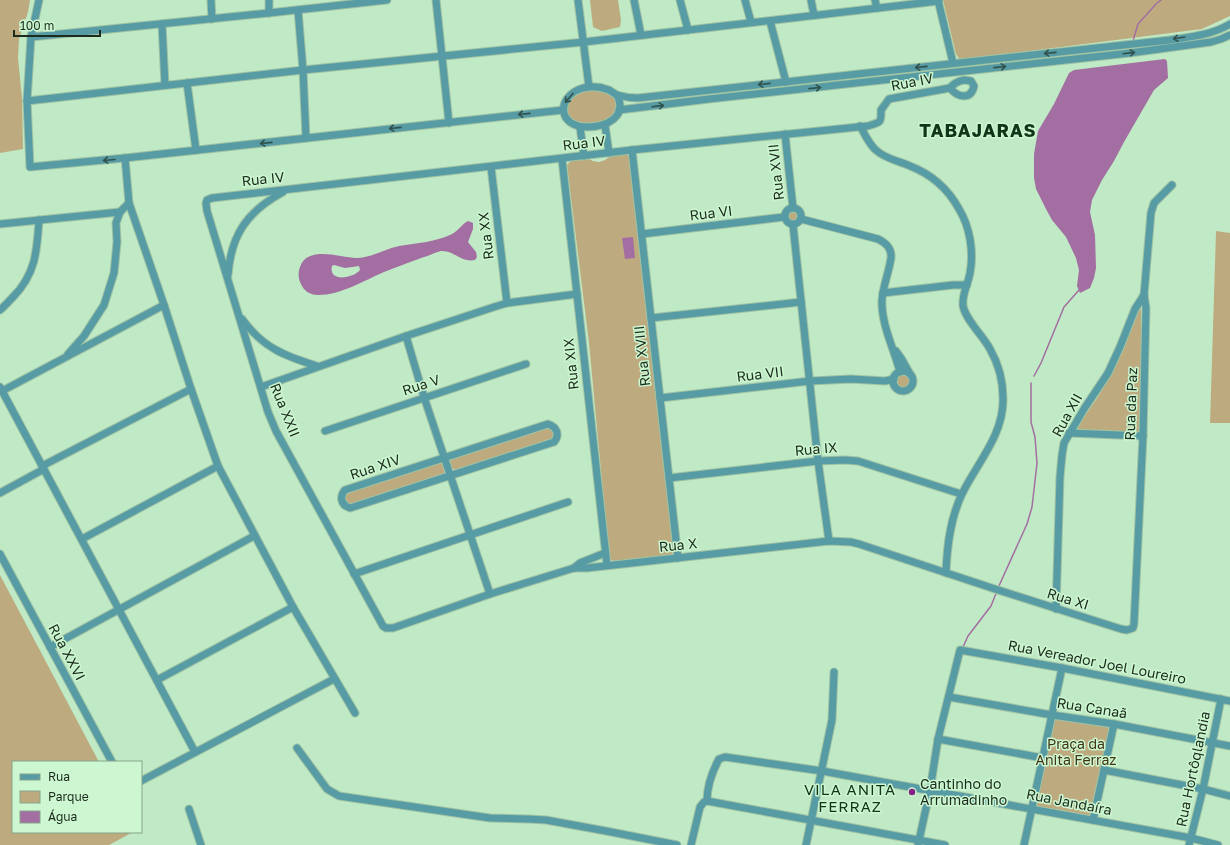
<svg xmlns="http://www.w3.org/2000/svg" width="1230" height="845" viewBox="0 0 1230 845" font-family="'Golos Text',sans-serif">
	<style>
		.green { fill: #bdab7f }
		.water { fill: #a36ea1; fill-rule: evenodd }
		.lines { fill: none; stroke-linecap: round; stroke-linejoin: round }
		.stream { stroke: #a36ea1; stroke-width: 1.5 }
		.street-casing { stroke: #9fc3a3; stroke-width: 9 }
		.street { stroke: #579ba5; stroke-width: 7 }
		.oneway { stroke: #30524d }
		.poi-dot { fill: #872087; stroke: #cdf7d1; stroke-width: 1.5 }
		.labels { text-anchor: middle; stroke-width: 3; stroke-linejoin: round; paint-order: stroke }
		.street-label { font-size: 14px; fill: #1b2b1d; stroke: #cdf7d1 }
		.park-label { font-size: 14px; fill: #423515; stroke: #cdf7d1 }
		.poi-label { font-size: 14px; fill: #1b2b1d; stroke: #cdf7d1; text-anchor: start }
		.neighbourhood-label { font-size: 15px; letter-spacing: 1px; fill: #113519; stroke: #cdf7d1 }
		.district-label { font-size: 18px; font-weight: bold; letter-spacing: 1px; fill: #113519; stroke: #cdf7d1 }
	</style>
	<rect width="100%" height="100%" fill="#c0e9c5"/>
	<!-- green -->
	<g class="green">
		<polygon points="0,0 30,0 28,12 19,39 18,58 22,98 23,149 0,153"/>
		<polygon points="590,0 618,0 621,20 620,27 602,31 593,27"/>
		<polygon points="943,0 1230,0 1230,16 1202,29 960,60 956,54"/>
		<path d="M589,90C599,90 606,92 614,97C628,136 553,129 568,102C573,95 581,91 589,90Z"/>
		<polygon points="626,154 630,155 675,552 670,555 615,561 611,560 609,556 589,343 567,165 571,161 587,158 593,161 599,162 605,160 611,156"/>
		<circle cx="793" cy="216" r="7"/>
		<polygon points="1216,231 1230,233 1230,423 1210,423"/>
		<path d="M1140,308L1141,310V430L1137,432L1080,431L1078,429V425C1105,390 1125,352 1137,309Z"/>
		<circle cx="903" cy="381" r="8"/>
		<polygon points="548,428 552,430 554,434 551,440 455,470 452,468 449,459 452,456"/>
		<path d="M440,461C443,463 445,469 444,473L442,475L352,505L346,502L344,496L347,492Z"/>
		<polygon points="0,575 99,762 13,762 13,832 133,832 109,845 0,845"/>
		<polygon points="1058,718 1108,727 1110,731 1090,814 1088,816 1037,807 1036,803 1053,721"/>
	</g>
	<!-- water -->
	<g class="water">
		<polygon points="1165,59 1167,61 1168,78 1154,90 1124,142 1114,161 1102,180 1092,200 1090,212 1095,235 1096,268 1094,278 1090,288 1080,293 1077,286 1079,270 1076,258 1066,237 1052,220 1046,209 1036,189 1034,178 1034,154 1038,131 1054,104 1069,73 1074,70"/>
		<path d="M468,221L473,223V229L468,242L476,252L477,257L475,260C461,263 454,250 441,251C435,252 429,256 424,257C410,262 397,267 384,272C363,281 341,295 318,295C310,295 304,291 301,284C298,279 298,272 300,267C308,244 343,259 358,258C373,257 385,249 399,246C417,243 436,242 452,234C459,230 462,224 468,221ZM334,265L345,268L359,266L360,270C354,278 328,283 332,266Z"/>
		<polygon points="633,237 635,258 625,259 622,238"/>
	</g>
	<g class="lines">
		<!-- stream -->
		<g class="stream">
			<polyline points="1133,41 1138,24 1156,4 1161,0"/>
			<polyline points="1034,376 1041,363 1064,307 1079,290"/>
			<polyline points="998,588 1027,524 1032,507 1037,463 1035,437 1031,422 1031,383"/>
			<polyline points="963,647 968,636 991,606 997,591"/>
		</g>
		<!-- street casing -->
		<g class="street-casing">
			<g id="street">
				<polyline points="39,0 31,37 27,101 30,167 125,158 563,110"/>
				<polyline points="211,0 212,19"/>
				<polyline points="269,0 269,13"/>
				<polyline points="436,0 449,123"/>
				<polyline points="578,0 589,87"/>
				<polyline points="634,0 641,35"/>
				<polyline points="680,0 688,30"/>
				<polyline points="745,0 751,22"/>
				<polyline points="811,0 814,15"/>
				<polyline points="875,0 877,8"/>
				<polyline points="938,0 953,63"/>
				<polyline points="298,10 303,70 306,138"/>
				<polyline points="770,21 786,82"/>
				<polyline points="162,24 165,85"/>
				<polyline points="31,37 269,13 387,0"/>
				<path d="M964,80L971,81L974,86C971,100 958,98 950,88C954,83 958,81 964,80Z"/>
				<polyline points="187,83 196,150"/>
				<path d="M950,88L889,99L881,110C881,122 882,122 868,126L632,150L212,198L207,200L206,203L207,211L268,412L276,431L383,626L386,628H393L490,594L574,568H587L829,541L851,542L859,544L995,589L1121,629L1127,630L1133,628L1134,624L1143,436L1146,308L1144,295L1151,213L1154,203L1172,185"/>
				<path d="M617,95C628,117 606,127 587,127C557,127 556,96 583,88C591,86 601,87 609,90C612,92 615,94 617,95C624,97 632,98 638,98L1170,40C1190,37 1212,35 1230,24"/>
				<polyline points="27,101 303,70 584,42 939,1"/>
				<polyline points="619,110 709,99 1130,53 1211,42 1221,39 1230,35"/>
				<polyline points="605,125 609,153"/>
				<path d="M860,126C865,134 869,145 877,151C886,159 899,161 910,166C931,174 948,189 959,209C970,227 974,252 970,273C968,284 962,294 963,305C964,318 984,337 990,349C998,363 1003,381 1003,398C1004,435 977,463 962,494C950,519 947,546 946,573"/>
				<polyline points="580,127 584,156"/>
				<polyline points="785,134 793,208"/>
				<polyline points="632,150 678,558"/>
				<polyline points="125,158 129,203 164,305 191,389 218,466 293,607 355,713"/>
				<polyline points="562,159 607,565"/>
				<polyline points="491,167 507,303"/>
				<circle cx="793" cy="216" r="8"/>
				<path d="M801,219L878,239C886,243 892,248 891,258C889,272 883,286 882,300C881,324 894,349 900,372"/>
				<polyline points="0,224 120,212"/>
				<polyline points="793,225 818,461 829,541"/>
				<polyline points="642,234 784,217"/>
				<path d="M228,275C231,234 248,211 283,192"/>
				<polyline points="883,293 953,285 967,285"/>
				<path d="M0,310C5,306 9,301 13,297C36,274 37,250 39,220"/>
				<polyline points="651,318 801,302"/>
				<path d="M242,319C263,348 285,356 317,366"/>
				<polyline points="406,336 424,397 490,594"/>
				<polyline points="896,351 901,358 910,374"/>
				<polyline points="68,354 84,336 104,305 114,273 117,242 116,223 120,212 129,203"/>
				<circle cx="903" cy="381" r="10"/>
				<polyline points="0,387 195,752"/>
				<polyline points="261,387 406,336 494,307 507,303 577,294"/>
				<polyline points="2,391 164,305"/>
				<polyline points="660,398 810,381 851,379 885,381 894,379"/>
				<path d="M548,424C557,427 560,435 554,442L350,508C341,505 339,497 345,490Z"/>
				<polyline points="325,431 526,364"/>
				<polyline points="1069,433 1143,436"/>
				<polyline points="42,466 191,389"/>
				<polyline points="669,478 818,461 845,460 858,461 961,494"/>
				<polyline points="0,493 44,469"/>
				<polyline points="82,539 218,466"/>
				<polyline points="0,554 112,762"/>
				<polyline points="574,568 580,563 605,553"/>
				<polyline points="354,574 568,502"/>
				<polyline points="1056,609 1060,477 1062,455 1064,443 1084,409 1108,373 1120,347 1135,309 1144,295"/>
				<polyline points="50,647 254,536"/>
				<polyline points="157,680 293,607"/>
				<polyline points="949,697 1052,715 1114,724 1230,746"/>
				<polyline points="938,739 1043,758"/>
				<polyline points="297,748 327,789 339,796 490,818 528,819 546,820 606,831 677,845"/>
				<polyline points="1104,770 1203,789 1230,796"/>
				<polyline points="141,781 334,679"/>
				<path d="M707,801C707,786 712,772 719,759L725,757L822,771L1191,838L1218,845"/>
				<polyline points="189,809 201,845"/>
				<polyline points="1093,820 1114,724"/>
				<polyline points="691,845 700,807 704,802 707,801 945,845"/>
				<polyline points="806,845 832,720 834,672"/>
				<polyline points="918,845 930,790 938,739 960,650 1062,668 1230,701"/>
				<polyline points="1024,845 1062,668"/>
				<polyline points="1189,845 1203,789 1221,699"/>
			</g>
		</g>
		<!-- street -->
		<use href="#street" class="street"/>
	</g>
	<!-- one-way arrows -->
	<defs><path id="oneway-shaft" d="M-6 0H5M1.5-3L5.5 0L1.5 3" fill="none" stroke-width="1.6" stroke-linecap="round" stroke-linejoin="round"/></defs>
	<g class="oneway">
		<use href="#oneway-shaft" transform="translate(1179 38) rotate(171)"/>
		<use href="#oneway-shaft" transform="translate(1050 53) rotate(174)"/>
		<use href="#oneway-shaft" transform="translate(1129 53) rotate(-7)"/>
		<use href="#oneway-shaft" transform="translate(921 67) rotate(174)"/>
		<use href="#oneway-shaft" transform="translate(1000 67) rotate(-6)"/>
		<use href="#oneway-shaft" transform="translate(764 84) rotate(174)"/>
		<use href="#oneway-shaft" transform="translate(815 88) rotate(-6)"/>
		<use href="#oneway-shaft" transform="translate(569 98) rotate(131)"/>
		<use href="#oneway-shaft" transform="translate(658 106) rotate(-7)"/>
		<use href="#oneway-shaft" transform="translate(524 114) rotate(174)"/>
		<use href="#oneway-shaft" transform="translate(395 128) rotate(174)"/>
		<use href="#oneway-shaft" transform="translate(266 143) rotate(174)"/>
		<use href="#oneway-shaft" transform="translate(109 160) rotate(175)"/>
	</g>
	<!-- markers -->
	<circle class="poi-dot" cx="912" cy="792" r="4"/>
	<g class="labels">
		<!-- street labels -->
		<g class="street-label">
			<text transform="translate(912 82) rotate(-11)" y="5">Rua IV</text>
			<text transform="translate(584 143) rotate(-7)" y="5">Rua IV</text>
			<text transform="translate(776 172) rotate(-96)" y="5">Rua XVII</text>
			<text transform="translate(263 179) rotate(-6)" y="5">Rua IV</text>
			<text transform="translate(711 213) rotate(-7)" y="5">Rua VI</text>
			<text transform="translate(486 236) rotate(-97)" y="5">Rua XX</text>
			<text transform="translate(642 356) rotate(-96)" y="5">Rua XVIII</text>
			<text transform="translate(571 364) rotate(-96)" y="5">Rua XIX</text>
			<text transform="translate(760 374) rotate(-7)" y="5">Rua VII</text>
			<text transform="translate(421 385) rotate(-18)" y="5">Rua V</text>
			<text transform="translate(1131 404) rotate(-88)" y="5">Rua da Paz</text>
			<text transform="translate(285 410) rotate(68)" y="5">Rua XXII</text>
			<text transform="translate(1067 415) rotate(-61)" y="5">Rua XII</text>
			<text transform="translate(816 449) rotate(-5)" y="5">Rua IX</text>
			<text transform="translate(375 467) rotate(-18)" y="5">Rua XIV</text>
			<text transform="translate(678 545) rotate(-6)" y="5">Rua X</text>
			<text transform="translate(1068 599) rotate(17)" y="5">Rua XI</text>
			<text transform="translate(67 652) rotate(62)" y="5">Rua XXVI</text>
			<text transform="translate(1097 662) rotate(11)" y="5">Rua Vereador Joel Loureiro</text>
			<text transform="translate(1092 708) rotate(9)" y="5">Rua Canaã</text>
			<text transform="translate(1193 769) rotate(-78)" y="5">Rua Hortôqlandia</text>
			<text transform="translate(1069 802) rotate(11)" y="5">Rua Jandaíra</text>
		</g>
		<!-- park labels -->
		<g class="park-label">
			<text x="1076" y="749">Praça da<tspan x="1076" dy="16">Anita Ferraz</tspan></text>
		</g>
		<!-- poi labels -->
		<g class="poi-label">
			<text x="920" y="789">Cantinho do<tspan x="920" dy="16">Arrumadinho</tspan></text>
		</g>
		<!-- neighbourhood labels -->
		<g class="neighbourhood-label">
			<text x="850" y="795">VILA ANITA<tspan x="850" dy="17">FERRAZ</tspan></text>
		</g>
		<!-- district labels -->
		<g class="district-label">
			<text x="978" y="137">TABAJARAS</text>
		</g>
	</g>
	<!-- legend -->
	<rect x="12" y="761" width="130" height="72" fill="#cdf7d1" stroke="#86a589"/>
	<rect x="20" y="774" width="20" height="6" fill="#579ba5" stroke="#86a589"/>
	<text x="48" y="781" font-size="12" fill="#1b2b1d">Rua</text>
	<rect x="20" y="791" width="20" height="12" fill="#bdab7f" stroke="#86a589"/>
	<text x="48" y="801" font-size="12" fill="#1b2b1d">Parque</text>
	<rect x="20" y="811" width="20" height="12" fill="#a36ea1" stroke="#86a589"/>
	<text x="48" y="821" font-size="12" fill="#1b2b1d">Água</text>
	<!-- scale -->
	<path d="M14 30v6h86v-6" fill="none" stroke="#1b2b1d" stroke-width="2"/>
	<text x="20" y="30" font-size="12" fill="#1b2b1d" stroke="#cdf7d1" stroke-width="3" paint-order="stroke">100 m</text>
</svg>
